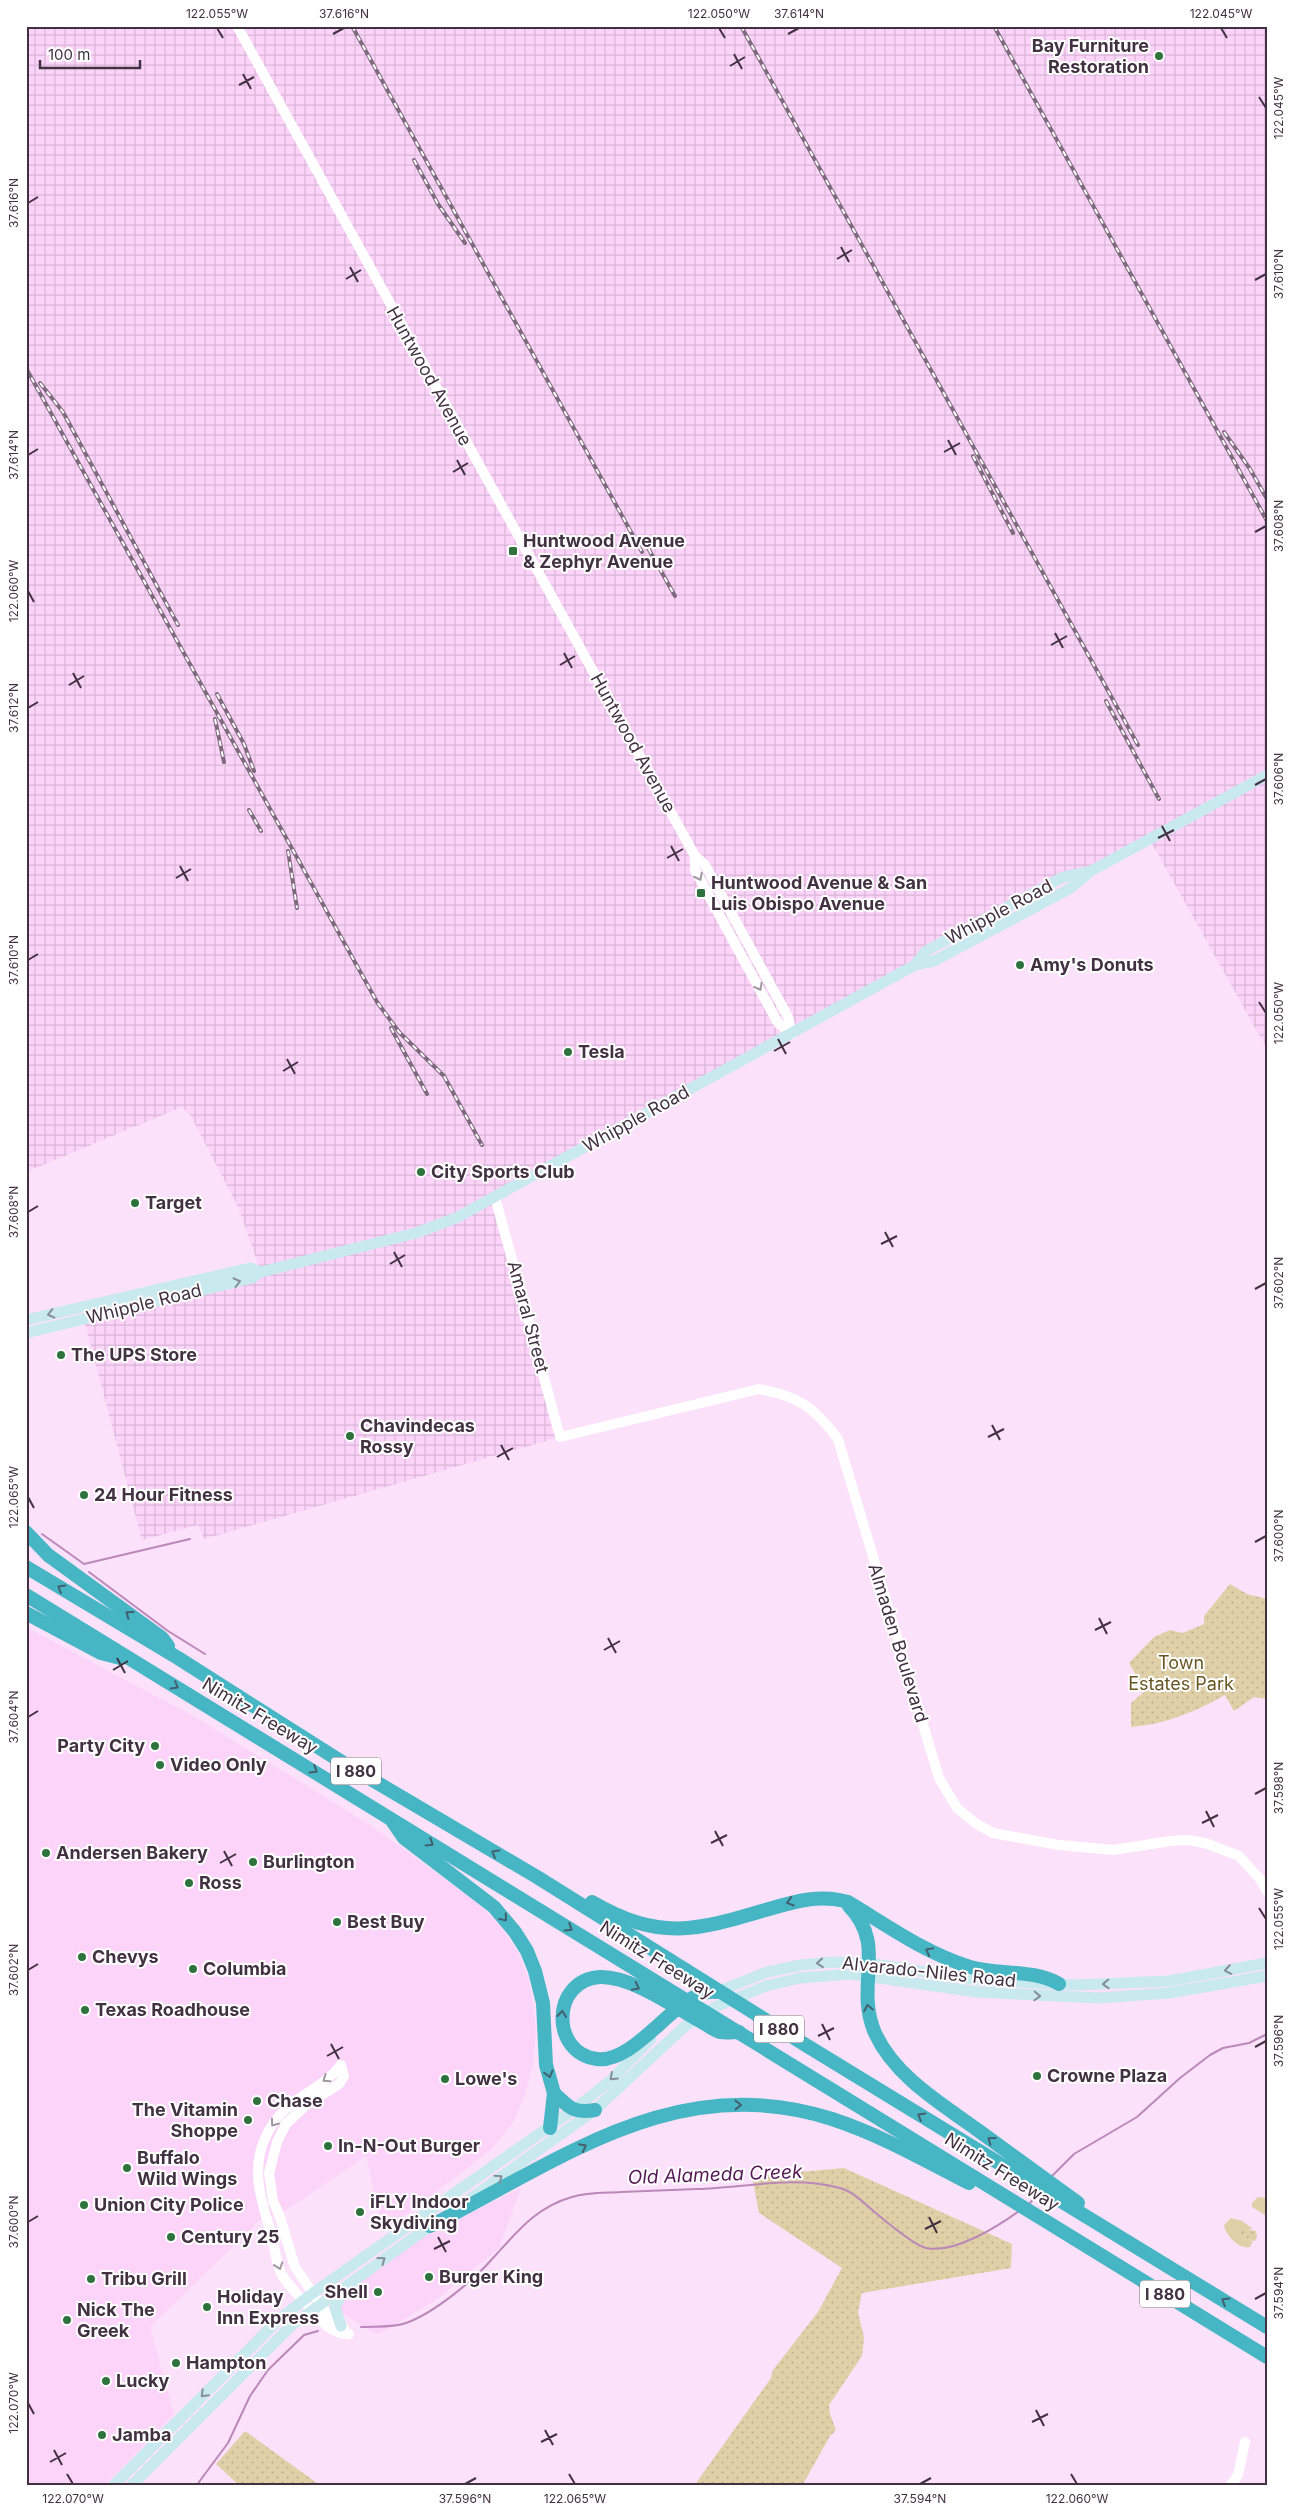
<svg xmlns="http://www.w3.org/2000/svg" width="1293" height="2512" viewBox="0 0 1293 2512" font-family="Inter,sans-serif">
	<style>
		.built { fill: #fcd4fa }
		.industrial { fill: url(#industrial-grid) }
		.grass { fill: #e0d0a8 }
		.park { fill: url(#park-dots) }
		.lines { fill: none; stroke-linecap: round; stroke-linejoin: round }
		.stream { stroke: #bb88b9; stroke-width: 2 }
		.tertiary { stroke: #fff; stroke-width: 10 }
		.secondary { stroke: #c8e9ee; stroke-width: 11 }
		.motorway { stroke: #46b6c5; stroke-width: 14 }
		.rail-casing { stroke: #7e6a7d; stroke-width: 4 }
		.rail { stroke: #fff; stroke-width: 2; stroke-dasharray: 5.5; stroke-linecap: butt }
		.oneway { stroke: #a098a0 }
		.oneway2 { stroke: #858d98 }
		.oneway3 { stroke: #43606f }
		.ticks { fill: none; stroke: #423141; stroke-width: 2 }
		.poi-dot { fill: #2e723d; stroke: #fff; stroke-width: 2 }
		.labels { text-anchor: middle; stroke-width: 4; stroke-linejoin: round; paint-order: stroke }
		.shield { fill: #fff; stroke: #7b6f7a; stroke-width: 1 }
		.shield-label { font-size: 16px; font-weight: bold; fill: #423141 }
		.poi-label { font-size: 18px; font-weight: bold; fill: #423141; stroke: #fff; text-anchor: start }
		.street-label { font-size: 18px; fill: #423141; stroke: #fff }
		.park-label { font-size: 18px; fill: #685523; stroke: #fff }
		.water-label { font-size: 19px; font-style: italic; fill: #561855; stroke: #fff }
		.neatline { fill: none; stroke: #423141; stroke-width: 2 }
		.ticks-label { font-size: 12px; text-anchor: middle; fill: #423141 }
	</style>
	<defs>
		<pattern id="industrial-grid" width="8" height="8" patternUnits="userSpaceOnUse" patternTransform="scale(1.25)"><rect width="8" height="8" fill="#fcd4fa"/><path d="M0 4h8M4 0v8" fill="none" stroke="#d9b6d8"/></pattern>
		<pattern id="park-dots" width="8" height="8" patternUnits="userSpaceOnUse" patternTransform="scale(1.25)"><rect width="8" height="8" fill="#e0d0a8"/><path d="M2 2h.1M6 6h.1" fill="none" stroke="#c1b392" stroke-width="1.8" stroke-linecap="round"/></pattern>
	</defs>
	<rect width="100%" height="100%" fill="#fce1fa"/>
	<!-- built -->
	<g class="built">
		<polygon points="26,1627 195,1717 370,1825 478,1903 501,1927 517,1951 528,1977 533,2003 536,2032 533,2064 525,2094 514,2121 492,2149 383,2232 366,2156 288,2209 259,2221 150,2327 174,2414 104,2486 26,2486"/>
		<polygon points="521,2188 499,2248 436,2300 377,2335 325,2302 416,2240"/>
	</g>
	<!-- industrial -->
	<polygon class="industrial" points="26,26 1267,26 1267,1049 1150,840 1063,877 958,935 915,965 495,1197 560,1437 204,1539 198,1525 142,1540 84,1320 261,1272 238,1207 191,1116 182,1107 26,1172"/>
	<!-- grass -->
	<g class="grass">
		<polygon points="1258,2197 1267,2198 1267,2216 1252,2207 1252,2203"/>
		<path d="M1231,2218L1242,2221L1253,2229L1247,2230L1241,2237L1253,2241L1250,2247C1240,2250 1225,2235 1224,2225Z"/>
	</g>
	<!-- park -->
	<g class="park">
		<path d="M1230,1584L1247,1594L1267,1599V1699L1254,1697L1234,1711L1225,1695C1195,1712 1166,1724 1131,1727V1703L1145,1691L1129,1663L1154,1637L1170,1630L1183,1633L1204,1624V1616Z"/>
		<polygon points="844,2168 1012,2244 1011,2268 862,2293 858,2312 864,2338 862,2356 829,2405 830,2414 836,2430 830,2436 802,2486 694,2486 771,2378 773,2370 818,2312 842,2268 759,2213 752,2176"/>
		<polygon points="1242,2229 1256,2231 1257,2236 1255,2241 1241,2237 1239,2234"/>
		<polygon points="245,2431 321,2486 240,2486 216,2464"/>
	</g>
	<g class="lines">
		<!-- stream -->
		<g class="stream">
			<polyline points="42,1534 84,1564 190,1539"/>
			<polyline points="89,1572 168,1631 205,1654"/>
			<polyline points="1051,2177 1074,2154 1137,2117 1180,2078 1210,2055 1223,2048 1249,2043 1267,2034"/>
			<polyline points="1029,2204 1039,2193"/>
			<path d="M361,2327C375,2326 393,2328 406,2323C434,2313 473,2281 493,2258C517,2232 536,2207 572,2197C588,2192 605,2193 621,2192C646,2191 671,2190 697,2189C744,2188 793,2175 840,2188C854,2192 865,2204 877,2214C888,2223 912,2244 926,2248C954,2254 997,2227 1019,2211"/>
			<polyline points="196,2486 228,2443 250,2396 268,2370 304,2335 318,2331"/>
		</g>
		<!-- tertiary -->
		<g class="tertiary">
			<polyline points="237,26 695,856 705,865 788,1017 792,1034"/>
			<polyline points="695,856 695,870 735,944 778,1023 792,1034"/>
			<path d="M495,1197L560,1437L759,1389C798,1396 814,1407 838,1439L939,1778L957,1808L975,1823L993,1833L1059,1845L1113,1850L1171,1841L1187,1840L1205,1843L1239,1856L1260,1879L1267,1891"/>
			<path d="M341,2065C319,2093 285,2097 267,2134C249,2169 262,2202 272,2237C275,2249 276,2265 283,2277C291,2288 301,2298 310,2309C320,2320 334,2336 349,2334"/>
			<polyline points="341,2065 344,2076 339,2084 305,2106 286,2124 277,2142 269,2173 273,2201 280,2217 295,2267 327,2314 344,2328"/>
			<polyline points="1230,2486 1238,2475 1245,2442"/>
		</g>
		<!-- secondary -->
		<g class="secondary">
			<polyline points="915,965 926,951 1063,877 1086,872"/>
			<polyline points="26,1320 250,1268 261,1272"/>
			<polyline points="26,1333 252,1278 261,1272 416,1233 456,1218 915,965 934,961 1069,889 1091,871 1267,775"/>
			<polyline points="714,1993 767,1972 801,1965 832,1962 868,1963 978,1980 1076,1985 1169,1981 1267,1963"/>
			<polyline points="467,2201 595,2110 684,2027 715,2007 766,1986 800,1978 851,1974 977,1992 1099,1998 1169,1993 1267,1976"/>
			<polyline points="341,2326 335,2308 343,2290"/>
			<polyline points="113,2486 279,2319 313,2293 573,2110 610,2081 651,2039"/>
			<polyline points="131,2486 292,2325 437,2221"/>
		</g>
		<!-- motorway -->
		<g class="motorway">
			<polyline points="26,1532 48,1555 162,1638 168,1646"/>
			<polyline points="26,1567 178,1658 337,1759 537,1877 804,2044 1267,2327"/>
			<polyline points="26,1595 1267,2357"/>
			<polyline points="26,1613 101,1653 120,1658"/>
			<polyline points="393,1822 404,1838 494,1907 515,1932 527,1951 535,1971 543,2003 546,2065 554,2093 550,2128"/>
			<path d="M592,1902C661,1942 698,1930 769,1909C796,1901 821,1894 848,1902C888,1926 925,1953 970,1967C999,1975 1034,1969 1059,1984"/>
			<path d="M849,1906C888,1946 854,1985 875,2033C895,2077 942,2104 979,2131C1012,2155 1045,2179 1078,2203"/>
			<path d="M716,1992C680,1986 638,2064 597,2059C550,2053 551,1980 600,1977C631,1976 673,2006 700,2021C706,2024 713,2030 720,2032C726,2033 733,2032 739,2032"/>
			<path d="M554,2093C569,2107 573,2114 595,2110"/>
			<path d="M430,2226C561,2160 678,2069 832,2119C881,2135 924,2160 969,2183"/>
		</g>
		<!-- rail casing -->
		<g class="rail-casing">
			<g id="rail">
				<polyline points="352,26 642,552"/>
				<polyline points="741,26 1138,745"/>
				<polyline points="994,26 1267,521"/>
				<polyline points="414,160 438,204 465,243"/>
				<polyline points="26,368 377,1002 399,1032 444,1076 482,1145"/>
				<polyline points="40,383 63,412 178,625"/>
				<polyline points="1224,432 1250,469 1267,499"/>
				<polyline points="973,456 1013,533"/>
				<polyline points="643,539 675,596"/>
				<polyline points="217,694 244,744 254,771"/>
				<polyline points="1106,701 1159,799"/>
				<polyline points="215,719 224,762"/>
				<polyline points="249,810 261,831"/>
				<polyline points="288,851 297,908"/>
				<polyline points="391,1028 427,1094"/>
			</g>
		</g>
		<!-- rail -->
		<use href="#rail" class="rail"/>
	</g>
	<!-- one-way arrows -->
	<defs><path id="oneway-chevron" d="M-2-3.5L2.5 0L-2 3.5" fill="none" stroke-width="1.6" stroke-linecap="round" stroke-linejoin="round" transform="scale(1.25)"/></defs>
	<g class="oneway">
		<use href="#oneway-chevron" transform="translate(699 877) rotate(63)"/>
		<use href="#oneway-chevron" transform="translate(759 987) rotate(61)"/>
		<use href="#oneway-chevron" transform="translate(326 2079) rotate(146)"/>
		<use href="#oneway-chevron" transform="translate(274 2123) rotate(126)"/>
		<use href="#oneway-chevron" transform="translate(279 2266) rotate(71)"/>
	</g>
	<g class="oneway2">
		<use href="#oneway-chevron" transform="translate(237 1282) rotate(-14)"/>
		<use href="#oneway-chevron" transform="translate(51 1314) rotate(166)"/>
		<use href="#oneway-chevron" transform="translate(820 1963) rotate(175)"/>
		<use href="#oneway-chevron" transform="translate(1228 1970) rotate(170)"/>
		<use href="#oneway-chevron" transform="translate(1106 1984) rotate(178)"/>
		<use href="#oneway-chevron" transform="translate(1037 1996) rotate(2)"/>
		<use href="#oneway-chevron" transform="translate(613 2077) rotate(137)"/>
		<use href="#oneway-chevron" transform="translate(499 2178) rotate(-35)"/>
		<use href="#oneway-chevron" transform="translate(382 2260) rotate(-36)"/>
		<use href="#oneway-chevron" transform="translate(204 2394) rotate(135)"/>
	</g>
	<g class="oneway3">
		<use href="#oneway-chevron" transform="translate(61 1588) rotate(-149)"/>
		<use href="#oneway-chevron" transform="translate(129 1614) rotate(-144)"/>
		<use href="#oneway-chevron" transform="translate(175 1686) rotate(31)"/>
		<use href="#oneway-chevron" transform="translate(314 1770) rotate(32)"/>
		<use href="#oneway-chevron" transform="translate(430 1843) rotate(32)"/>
		<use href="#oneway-chevron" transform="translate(495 1853) rotate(-149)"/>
		<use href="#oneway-chevron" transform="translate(790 1902) rotate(164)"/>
		<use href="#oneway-chevron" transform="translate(504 1918) rotate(49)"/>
		<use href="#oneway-chevron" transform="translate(569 1928) rotate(32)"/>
		<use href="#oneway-chevron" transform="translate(929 1951) rotate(-153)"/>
		<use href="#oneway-chevron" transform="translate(636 1987) rotate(27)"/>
		<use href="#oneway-chevron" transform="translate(868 2008) rotate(-101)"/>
		<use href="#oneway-chevron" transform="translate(562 2014) rotate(-83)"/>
		<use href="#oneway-chevron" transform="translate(549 2074) rotate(75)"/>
		<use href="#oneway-chevron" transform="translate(738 2105)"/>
		<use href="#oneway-chevron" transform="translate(921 2116) rotate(-149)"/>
		<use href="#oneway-chevron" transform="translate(991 2140) rotate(-144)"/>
		<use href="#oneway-chevron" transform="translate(583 2147) rotate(-27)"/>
		<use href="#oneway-chevron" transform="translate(1225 2301) rotate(-148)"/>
	</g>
	<!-- ticks -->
	<path class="ticks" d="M217,28L223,38M719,28L725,38M1221,28L1227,38M333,34L344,28M788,34L799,28M734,54L742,69M730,66L745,57M243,74L251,89M239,85L254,77M1259,97L1266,108M28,203L38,197M841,247L849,262M837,259L852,250M350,267L358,282M346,279L361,270M1255,280L1266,274M948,440L956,455M944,452L960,443M28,455L38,449M457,460L465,475M453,472L468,463M1255,532L1266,526M28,591L34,602M1055,633L1063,648M1051,645L1067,636M564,653L572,668M560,665L575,656M73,673L81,688M69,685L84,676M28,708L38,702M1255,785L1266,779M1162,826L1170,841M1158,838L1174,830M671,846L679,861M667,858L683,849M180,866L188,881M176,878L191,869M28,960L38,954M1259,1002L1266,1013M778,1039L786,1054M774,1051L790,1042M287,1059L295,1074M283,1071L298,1062M28,1212L38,1206M885,1232L893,1247M881,1244L897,1236M394,1252L402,1267M390,1264L405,1255M1255,1289L1266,1283M992,1425L1000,1440M988,1437L1004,1429M501,1445L509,1460M497,1457L513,1448M28,1497L34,1508M1255,1542L1266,1536M1099,1618L1107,1634M1095,1630L1111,1622M608,1638L616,1653M604,1650L620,1641M117,1658L125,1673M113,1670L128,1661M28,1717L38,1711M1255,1794L1266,1788M1206,1811L1214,1827M1202,1823L1218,1815M715,1831L723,1846M711,1843L727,1835M224,1851L232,1866M220,1863L236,1854M1259,1908L1266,1919M28,1970L38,1964M822,2024L830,2040M818,2036L834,2028M331,2044L339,2059M1255,2047L1266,2041M327,2056L343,2047M929,2217L937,2233M28,2222L38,2216M925,2229L941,2221M438,2237L446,2252M434,2249L450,2241M1255,2299L1266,2293M28,2403L34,2414M1036,2410L1044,2426M1032,2422L1048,2414M545,2430L553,2445M541,2442L557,2434M54,2450L62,2465M50,2462L66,2453M67,2474L73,2484M569,2474L575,2484M1071,2474L1077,2484M465,2484L476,2478M920,2484L931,2478"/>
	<!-- markers -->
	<g class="poi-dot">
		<circle cx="1159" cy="56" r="5"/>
		<rect x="508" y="546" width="10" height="10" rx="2.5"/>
		<rect x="696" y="888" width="10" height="10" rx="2.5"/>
		<circle cx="1020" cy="965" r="5"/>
		<circle cx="568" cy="1052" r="5"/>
		<circle cx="421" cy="1172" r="5"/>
		<circle cx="135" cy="1203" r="5"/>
		<circle cx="61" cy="1355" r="5"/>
		<circle cx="350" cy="1436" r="5"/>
		<circle cx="84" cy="1495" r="5"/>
		<circle cx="155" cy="1746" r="5"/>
		<circle cx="160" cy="1765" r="5"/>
		<circle cx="46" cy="1853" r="5"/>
		<circle cx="253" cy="1862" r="5"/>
		<circle cx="189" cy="1883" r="5"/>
		<circle cx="337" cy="1922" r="5"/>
		<circle cx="82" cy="1957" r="5"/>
		<circle cx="193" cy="1969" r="5"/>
		<circle cx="85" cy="2010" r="5"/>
		<circle cx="1037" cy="2076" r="5"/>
		<circle cx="445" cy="2079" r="5"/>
		<circle cx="257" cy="2101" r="5"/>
		<circle cx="248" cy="2120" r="5"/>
		<circle cx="328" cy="2146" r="5"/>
		<circle cx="127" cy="2168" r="5"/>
		<circle cx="84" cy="2205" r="5"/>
		<circle cx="360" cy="2212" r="5"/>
		<circle cx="171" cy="2237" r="5"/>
		<circle cx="429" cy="2277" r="5"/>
		<circle cx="91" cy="2279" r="5"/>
		<circle cx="378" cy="2292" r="5"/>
		<circle cx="207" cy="2307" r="5"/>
		<circle cx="67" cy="2320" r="5"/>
		<circle cx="176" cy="2363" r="5"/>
		<circle cx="106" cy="2381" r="5"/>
		<circle cx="102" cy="2435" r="5"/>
	</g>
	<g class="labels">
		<!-- shield labels -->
		<g class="shield">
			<rect x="331" y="1757.5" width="50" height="27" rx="4"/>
			<rect x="754" y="2015.5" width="50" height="27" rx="4"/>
			<rect x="1140" y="2280.5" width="50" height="27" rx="4"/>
		</g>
		<g class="shield-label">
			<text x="356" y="1777">I 880</text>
			<text x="779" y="2035">I 880</text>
			<text x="1165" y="2300">I 880</text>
		</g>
		<!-- poi labels -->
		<g class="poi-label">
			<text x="1149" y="52" text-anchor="end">Bay Furniture<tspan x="1149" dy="21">Restoration</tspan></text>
			<text x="523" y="547">Huntwood Avenue<tspan x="523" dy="21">&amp; Zephyr Avenue</tspan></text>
			<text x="711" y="889">Huntwood Avenue &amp; San<tspan x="711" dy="21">Luis Obispo Avenue</tspan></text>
			<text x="1030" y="971">Amy's Donuts</text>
			<text x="578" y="1058">Tesla</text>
			<text x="431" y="1178">City Sports Club</text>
			<text x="145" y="1209">Target</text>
			<text x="71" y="1361">The UPS Store</text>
			<text x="360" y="1432">Chavindecas<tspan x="360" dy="21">Rossy</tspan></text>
			<text x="94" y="1501">24 Hour Fitness</text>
			<text x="145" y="1752" text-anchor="end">Party City</text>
			<text x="170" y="1771">Video Only</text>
			<text x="56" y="1859">Andersen Bakery</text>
			<text x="263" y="1868">Burlington</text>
			<text x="199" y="1889">Ross</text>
			<text x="347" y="1928">Best Buy</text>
			<text x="92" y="1963">Chevys</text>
			<text x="203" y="1975">Columbia</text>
			<text x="95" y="2016">Texas Roadhouse</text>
			<text x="1047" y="2082">Crowne Plaza</text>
			<text x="455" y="2085">Lowe's</text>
			<text x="267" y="2107">Chase</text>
			<text x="238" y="2116" text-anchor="end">The Vitamin<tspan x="238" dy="21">Shoppe</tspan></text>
			<text x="338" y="2152">In-N-Out Burger</text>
			<text x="137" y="2164">Buffalo<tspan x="137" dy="21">Wild Wings</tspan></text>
			<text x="370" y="2208">iFLY Indoor<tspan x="370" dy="21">Skydiving</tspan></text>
			<text x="94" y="2211">Union City Police</text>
			<text x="181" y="2243">Century 25</text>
			<text x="439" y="2283">Burger King</text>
			<text x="101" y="2285">Tribu Grill</text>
			<text x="368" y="2298" text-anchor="end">Shell</text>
			<text x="217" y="2303">Holiday<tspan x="217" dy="21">Inn Express</tspan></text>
			<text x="77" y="2316">Nick The<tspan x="77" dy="21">Greek</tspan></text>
			<text x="186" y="2369">Hampton</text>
			<text x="116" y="2387">Lucky</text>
			<text x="112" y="2441">Jamba</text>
		</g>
		<!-- street labels -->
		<g class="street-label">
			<text transform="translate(429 376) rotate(61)" y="6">Huntwood Avenue</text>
			<text transform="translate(633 743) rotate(61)" y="6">Huntwood Avenue</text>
			<text transform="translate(999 912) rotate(-28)" y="6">Whipple Road</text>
			<text transform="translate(636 1119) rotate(-29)" y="6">Whipple Road</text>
			<text transform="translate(144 1304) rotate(-14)" y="6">Whipple Road</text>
			<text transform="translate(528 1317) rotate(75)" y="6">Amaral Street</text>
			<text transform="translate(898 1643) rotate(73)" y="6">Almaden Boulevard</text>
			<text transform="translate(260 1716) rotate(31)" y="6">Nimitz Freeway</text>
			<text transform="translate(657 1960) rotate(32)" y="6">Nimitz Freeway</text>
			<text transform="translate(929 1972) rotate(6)" y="6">Alvarado-Niles Road</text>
			<text transform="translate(1002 2172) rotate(32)" y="6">Nimitz Freeway</text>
		</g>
		<!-- park labels -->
		<g class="park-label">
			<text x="1181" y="1669">Town<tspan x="1181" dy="21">Estates Park</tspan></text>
		</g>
		<!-- water labels -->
		<g class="water-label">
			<text transform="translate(715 2174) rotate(-2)" y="7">Old Alameda Creek</text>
		</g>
	</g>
	<!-- border -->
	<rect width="1293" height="2512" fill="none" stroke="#ffffff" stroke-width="55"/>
	<!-- scale -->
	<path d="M40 60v8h100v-8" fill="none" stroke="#423141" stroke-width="2.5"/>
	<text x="48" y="60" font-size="15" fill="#423141" stroke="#ffffff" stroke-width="4" paint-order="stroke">100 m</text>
	<rect x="28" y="28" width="1238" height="2456" class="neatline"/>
	<g class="ticks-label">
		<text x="217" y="18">122.055°W</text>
		<text x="344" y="18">37.616°N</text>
		<text x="719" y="18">122.050°W</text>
		<text x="799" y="18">37.614°N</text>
		<text x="1221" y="18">122.045°W</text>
		<text transform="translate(1279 108) rotate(-90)" y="4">122.045°W</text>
		<text transform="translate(14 203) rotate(-90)" y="4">37.616°N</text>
		<text transform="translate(1279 274) rotate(-90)" y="4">37.610°N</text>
		<text transform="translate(14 455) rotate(-90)" y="4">37.614°N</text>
		<text transform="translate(1279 526) rotate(-90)" y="4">37.608°N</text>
		<text transform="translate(14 591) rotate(-90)" y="4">122.060°W</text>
		<text transform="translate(14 708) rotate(-90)" y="4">37.612°N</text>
		<text transform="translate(1279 779) rotate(-90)" y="4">37.606°N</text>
		<text transform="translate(14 960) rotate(-90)" y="4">37.610°N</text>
		<text transform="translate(1279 1013) rotate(-90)" y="4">122.050°W</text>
		<text transform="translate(14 1212) rotate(-90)" y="4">37.608°N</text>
		<text transform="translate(1279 1283) rotate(-90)" y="4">37.602°N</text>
		<text transform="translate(14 1497) rotate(-90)" y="4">122.065°W</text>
		<text transform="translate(1279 1536) rotate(-90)" y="4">37.600°N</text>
		<text transform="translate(14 1717) rotate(-90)" y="4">37.604°N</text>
		<text transform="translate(1279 1788) rotate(-90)" y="4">37.598°N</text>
		<text transform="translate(1279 1919) rotate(-90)" y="4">122.055°W</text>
		<text transform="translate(14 1970) rotate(-90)" y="4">37.602°N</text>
		<text transform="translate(1279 2041) rotate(-90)" y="4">37.596°N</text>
		<text transform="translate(14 2222) rotate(-90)" y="4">37.600°N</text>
		<text transform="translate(1279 2293) rotate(-90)" y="4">37.594°N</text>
		<text transform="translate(14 2403) rotate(-90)" y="4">122.070°W</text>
		<text x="73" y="2503">122.070°W</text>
		<text x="465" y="2503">37.596°N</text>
		<text x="575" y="2503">122.065°W</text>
		<text x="920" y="2503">37.594°N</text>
		<text x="1077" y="2503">122.060°W</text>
	</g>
</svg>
